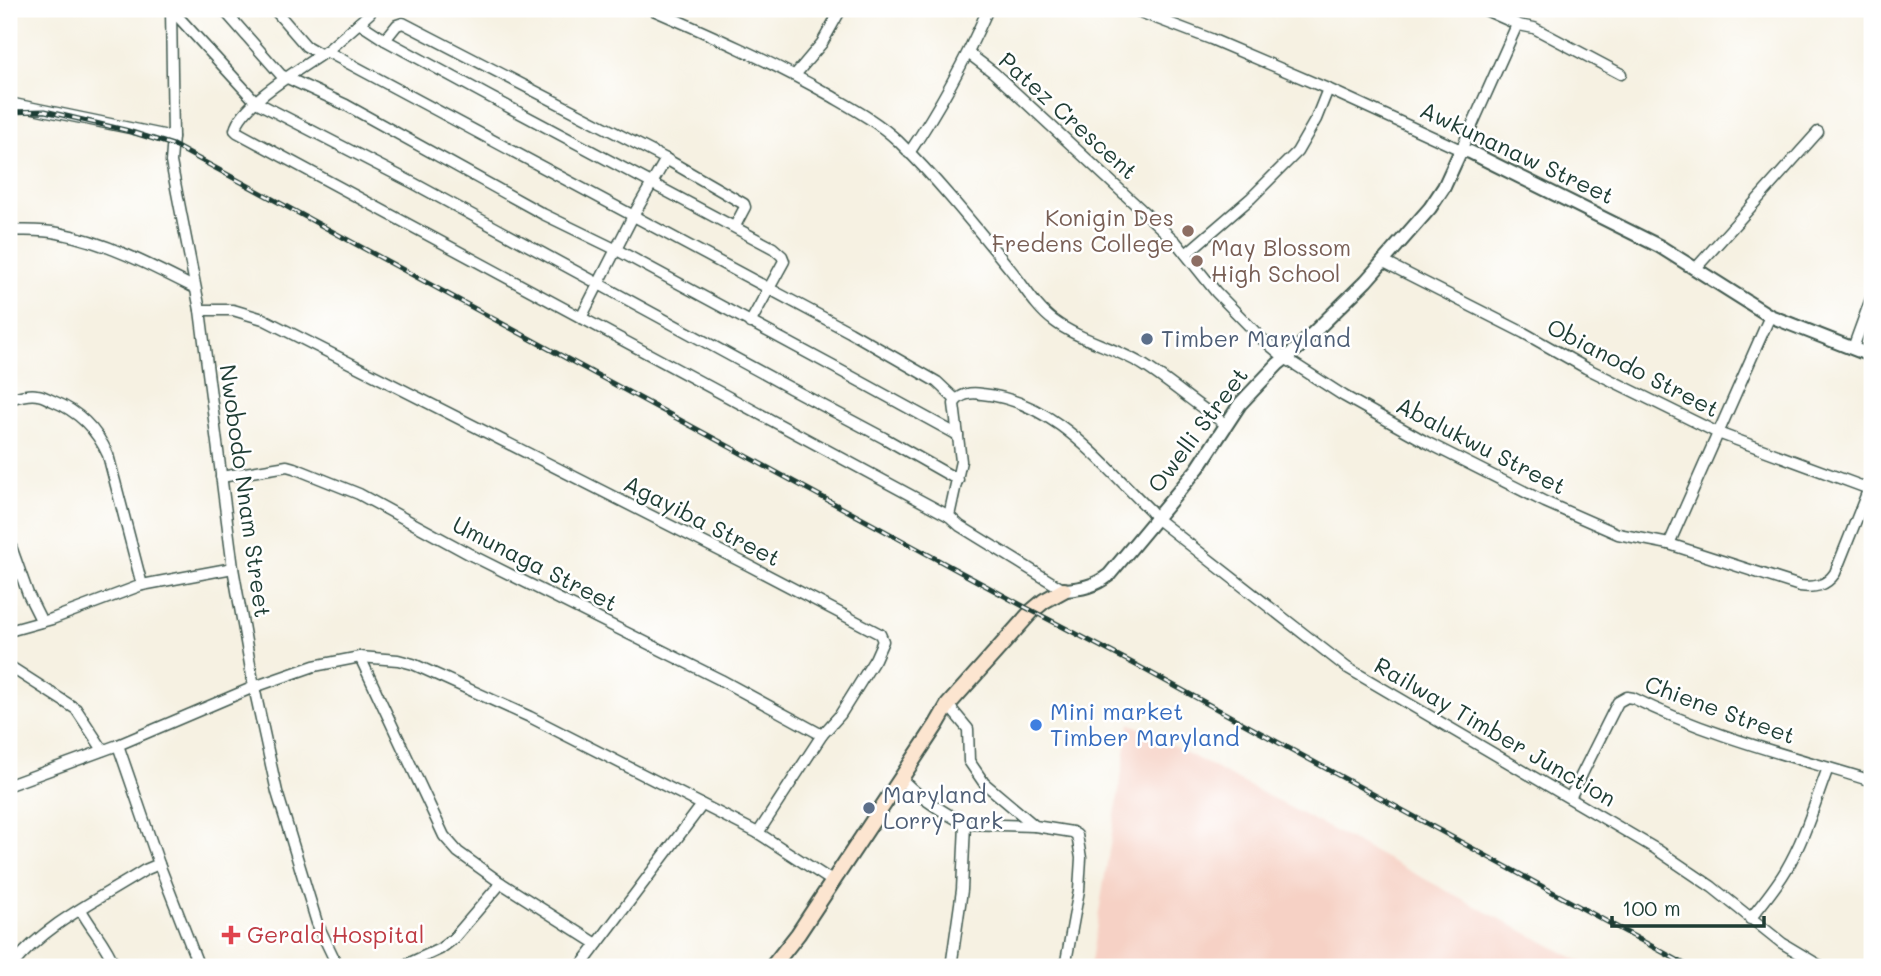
<svg xmlns="http://www.w3.org/2000/svg" width="1881" height="976" viewBox="0 0 1881 976" font-family="Mali,sans-serif">
	<style>
		.built { fill: #f6d1c5 }
		.lines { fill: none; stroke-linecap: round; stroke-linejoin: round }
		.minor-casing { stroke: #3f584e; stroke-width: 13 }
		.tertiary-casing { stroke: #3f584e; stroke-width: 16 }
		.secondary-casing { stroke: #3f584e; stroke-width: 18 }
		.minor { stroke: #fff; stroke-width: 10 }
		.tertiary { stroke: #fff; stroke-width: 12 }
		.secondary { stroke: #fce5d0; stroke-width: 14 }
		.rail-casing { stroke: #1f3d34; stroke-width: 5 }
		.rail { stroke: #fff; stroke-width: 2.5; stroke-dasharray: 8; stroke-linecap: butt }
		.education-dot { fill: #8d6e63; stroke: #fff; stroke-width: 2.5 }
		.service-dot { fill: #5c6f8a; stroke: #fff; stroke-width: 2.5 }
		.shop-dot { fill: #3f7fe0; stroke: #fff; stroke-width: 2.5 }
		.health-dot { fill: #e0444e; stroke: #fff; stroke-width: 2.5 }
		.labels { text-anchor: middle; stroke-width: 5; stroke-linejoin: round; paint-order: stroke }
		.street-label { font-size: 23px; fill: #1f3d34; stroke: #fff }
		.education-label { font-size: 23px; fill: #785e54; stroke: #fff; text-anchor: end }
		.service-label { font-size: 23px; fill: #4e5e75; stroke: #fff; text-anchor: start }
		.shop-label { font-size: 23px; fill: #366cbe; stroke: #fff; text-anchor: start }
		.health-label { font-size: 23px; fill: #be3a42; stroke: #fff; text-anchor: start }
	</style>
	<rect width="100%" height="100%" fill="#fff"/>
	<filter id="ink" filterUnits="userSpaceOnUse"><feTurbulence type="fractalNoise" baseFrequency=".0143" numOctaves="2"/><feDisplacementMap in="SourceGraphic" scale="14" xChannelSelector="R" yChannelSelector="G"/><feConvolveMatrix kernelMatrix="1 2 1 2 8 2 1 2 1" color-interpolation-filters="sRGB"/></filter>
	<filter id="wash" filterUnits="userSpaceOnUse"><feTurbulence type="fractalNoise" baseFrequency=".00686" numOctaves="4" result="noise"/><feDisplacementMap in="SourceGraphic" scale="28" xChannelSelector="R" yChannelSelector="G"/><feGaussianBlur stdDeviation="1.57" result="paint"/><feColorMatrix in="noise" values="0 0 0 0 0 0 0 0 0 0 0 0 0 0 0 0 0 1.4 0 .05"/><feComposite in="paint" operator="in"/></filter>
	<g filter="url(#wash)">
		<rect width="100%" height="100%" fill="#f6f1e2"/>
		<!-- built -->
		<polygon class="built" points="1130,723 1591,967 1090,967"/>
	</g>
	<g filter="url(#ink)">
		<g class="lines">
			<!-- minor casing -->
			<g class="minor-casing">
				<g id="minor">
					<polyline points="171,9 173,137 171,162 200,310 233,568 254,687 277,792 317,923 338,967"/>
					<polyline points="171,9 256,102 415,184 790,388 884,438 958,480"/>
					<polyline points="223,9 281,75 346,105 543,214 617,250 832,366 958,435"/>
					<polyline points="274,9 306,46 320,54"/>
					<path d="M651,9C711,35 770,61 828,94C852,108 877,121 898,141C938,180 974,225 1010,269C1024,286 1036,308 1054,321C1079,340 1117,348 1145,366C1173,384 1198,407 1226,424"/>
					<polyline points="1132,9 1211,39 1328,89 1461,150 1516,27 1519,25 1534,28 1621,74"/>
					<polyline points="1483,9 1519,25"/>
					<polyline points="1678,9 1679,9"/>
					<path d="M370,13C357,25 343,37 329,49C306,66 242,101 235,130L237,132L949,516"/>
					<polyline points="359,23 385,40 490,97 773,248 782,256 784,261 750,323"/>
					<polyline points="385,40 397,25 403,23 666,159 744,204 745,207 735,226"/>
					<polyline points="326,51 850,332 937,382 956,400"/>
					<polyline points="968,53 993,72 1176,242 1216,292 1261,338 1285,358 1344,396 1426,442 1545,502 1618,534 1669,544 1770,316"/>
					<polyline points="795,75 822,43 841,9"/>
					<polyline points="9,103 173,137"/>
					<path d="M909,153C940,107 966,59 988,9"/>
					<path d="M9,230C25,231 42,230 58,233C106,242 152,266 195,288"/>
					<polyline points="1186,254 1251,198 1297,152 1316,119 1328,89"/>
					<polyline points="1384,262 1524,333 1586,368 1718,433 1872,490"/>
					<polyline points="1696,268 1818,132"/>
					<polyline points="200,310 233,310 263,319 748,565 880,634 883,641 875,659 840,715 822,735 758,833"/>
					<polyline points="581,318 633,216 666,159"/>
					<polyline points="1853,348 1872,296"/>
					<path d="M9,399C16,397 29,393 37,395C42,395 48,399 53,401C78,411 97,430 108,455L142,585"/>
					<polyline points="221,477 287,466 294,468 359,494 473,556 721,680 822,735"/>
					<polyline points="9,541 28,594 42,622"/>
					<path d="M1669,544L1800,586C1815,588 1826,586 1835,573L1869,488"/>
					<path d="M1064,590L960,526L949,516L961,461L954,404C959,394 971,392 982,394C1055,401 1101,463 1150,510L1157,519L1346,667L1656,849L1712,887L1782,943L1822,967"/>
					<polyline points="9,631 52,619 142,585 233,568"/>
					<polyline points="360,657 444,836 458,852 501,883 597,944"/>
					<polyline points="9,666 76,709 103,750"/>
					<polyline points="948,705 968,729 969,761 984,783 1035,826 1072,832 1077,835 1081,858 1079,890 1065,967"/>
					<polyline points="118,745 159,864 199,967"/>
					<path d="M901,778C916,796 945,813 965,824L962,890L951,967"/>
					<polyline points="9,785 118,745 254,687 314,666 360,657 398,660 413,664 530,717 758,833 832,881"/>
					<path d="M1570,798L1618,702L1627,697L1633,698C1709,736 1791,756 1872,781"/>
					<polyline points="965,824 1034,826"/>
					<path d="M81,910C92,930 107,945 115,967"/>
					<path d="M1750,919C1763,903 1776,887 1786,870C1805,838 1815,802 1828,768"/>
					<path d="M11,967C45,924 99,899 145,870L159,864"/>
					<polyline points="401,967 440,949 453,939 501,883"/>
					<polyline points="580,967 702,805"/>
				</g>
			</g>
			<!-- tertiary casing -->
			<g class="tertiary-casing">
				<path id="tertiary" d="M1064,590C1081,589 1095,586 1109,575L1198,468L1240,404L1278,364L1298,348L1366,281L1430,208L1444,187L1461,150L1470,152L1659,246L1770,316L1872,356"/>
			</g>
			<!-- secondary casing -->
			<g class="secondary-casing">
				<polyline id="secondary" points="772,967 798,934 937,724 948,705 1032,611 1044,601 1064,590"/>
			</g>
			<!-- minor -->
			<use href="#minor" class="minor"/>
			<!-- tertiary -->
			<use href="#tertiary" class="tertiary"/>
			<!-- secondary -->
			<use href="#secondary" class="secondary"/>
			<!-- rail casing -->
			<g class="rail-casing">
				<polyline id="rail" points="9,112 45,111 125,130 173,145 1023,606 1138,666 1690,967"/>
			</g>
			<!-- rail -->
			<use href="#rail" class="rail"/>
		</g>
	</g>
	<!-- markers -->
	<g class="education-dot">
		<circle cx="1188" cy="231" r="7"/>
		<circle cx="1197" cy="261" r="7"/>
	</g>
	<g class="service-dot">
		<circle cx="1147" cy="339" r="7"/>
		<circle cx="869" cy="808" r="7"/>
	</g>
	<circle class="shop-dot" cx="1036" cy="725" r="7"/>
	<path class="health-dot" d="M227.5 924.5h7v7h7v7h-7v7h-7v-7h-7v-7h7z"/>
	<g class="labels">
		<!-- street labels -->
		<g class="street-label">
			<text transform="translate(1068 116) rotate(42)" y="8">Patez Crescent</text>
			<text transform="translate(1517 153) rotate(25)" y="8">Awkunanaw Street</text>
			<text transform="translate(1633 368) rotate(27)" y="8">Obianodo Street</text>
			<text transform="translate(1198 430) rotate(-53)" y="8">Owelli Street</text>
			<text transform="translate(1481 446) rotate(27)" y="8">Abalukwu Street</text>
			<text transform="translate(245 491) rotate(82)" y="8">Nwobodo Nnam Street</text>
			<text transform="translate(702 521) rotate(27)" y="8">Agayiba Street</text>
			<text transform="translate(535 564) rotate(27)" y="8">Umunaga Street</text>
			<text transform="translate(1720 710) rotate(20)" y="8">Chiene Street</text>
			<text transform="translate(1495 732) rotate(30)" y="8">Railway Timber Junction</text>
		</g>
		<!-- education labels -->
		<g class="education-label">
			<text x="1174" y="226">Konigin Des<tspan x="1174" dy="26">Fredens College</tspan></text>
			<text x="1211" y="256" text-anchor="start">May Blossom<tspan x="1211" dy="26">High School</tspan></text>
		</g>
		<!-- service labels -->
		<g class="service-label">
			<text x="1161" y="347">Timber Maryland</text>
			<text x="883" y="803">Maryland<tspan x="883" dy="26">Lorry Park</tspan></text>
		</g>
		<!-- shop labels -->
		<g class="shop-label">
			<text x="1050" y="720">Mini market<tspan x="1050" dy="26">Timber Maryland</tspan></text>
		</g>
		<!-- health labels -->
		<g class="health-label">
			<text x="247" y="943">Gerald Hospital</text>
		</g>
	</g>
	<!-- margin -->
	<rect width="1881" height="976" fill="none" stroke="#fff" stroke-width="35"/>
	<!-- scale -->
	<path d="M1612 916v10h152v-10" fill="none" stroke="#1f3d34" stroke-width="3.5"/>
	<text x="1622" y="916" font-size="21" fill="#1f3d34" stroke="#ffffff" stroke-width="5" paint-order="stroke">100 m</text>
</svg>
